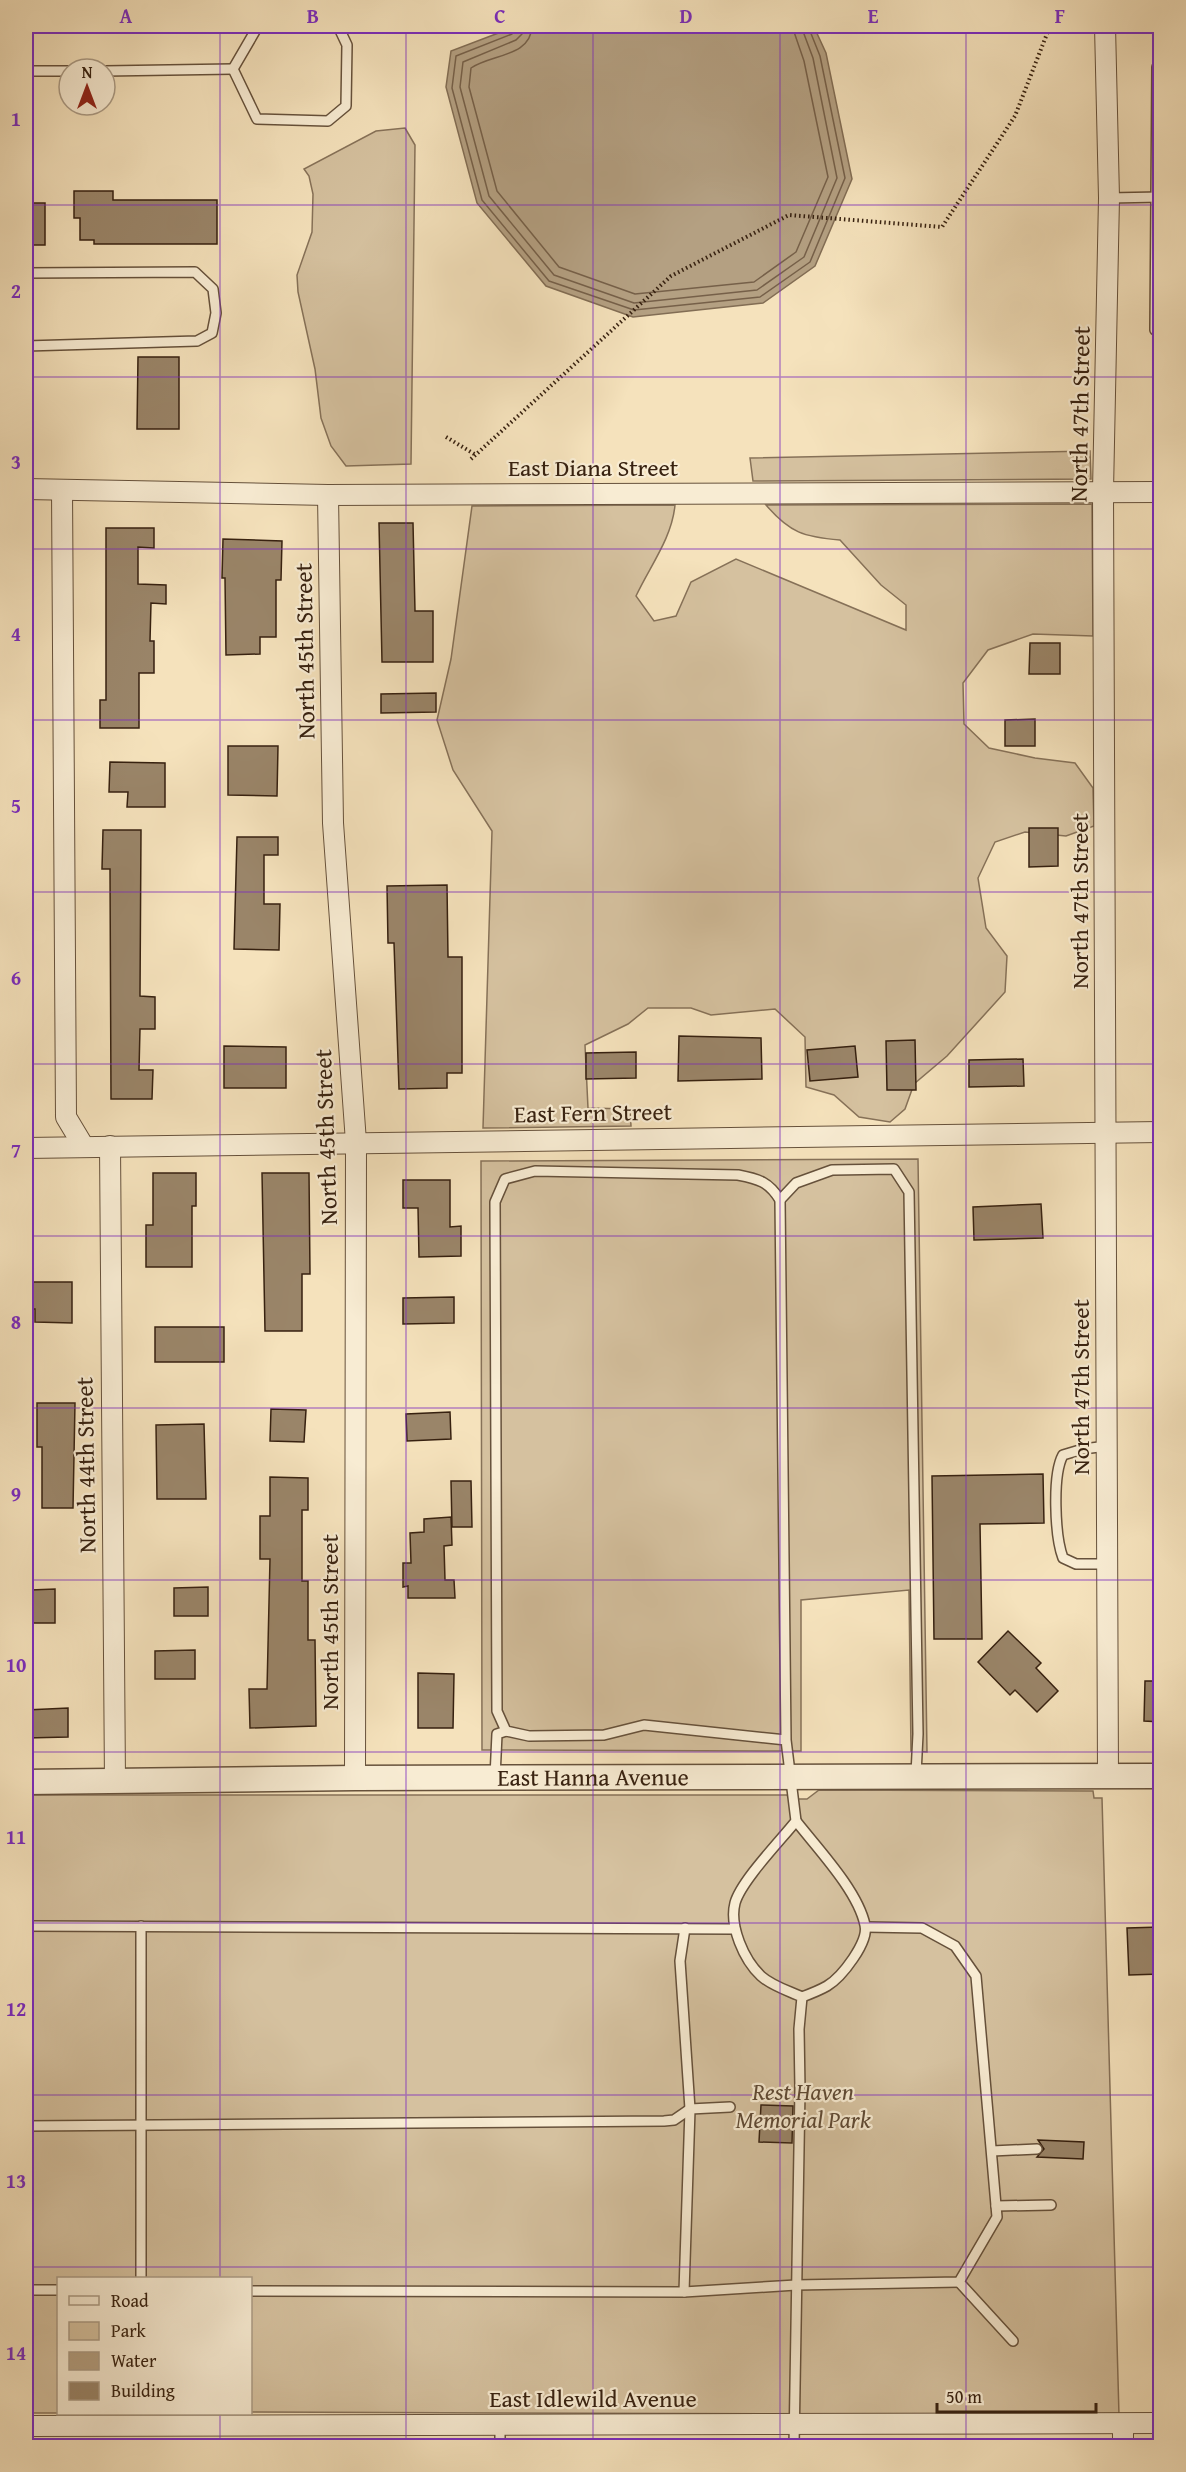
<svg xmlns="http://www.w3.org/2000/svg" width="1186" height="2472" viewBox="0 0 1186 2472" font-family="'Gentium Book Plus',serif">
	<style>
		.green { fill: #d5c19f; stroke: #867158; stroke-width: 1.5 }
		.water { fill: #b4a082; stroke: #826d54; stroke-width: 1.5 }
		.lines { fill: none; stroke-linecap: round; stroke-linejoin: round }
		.shore { stroke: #766049; stroke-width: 1.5 }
		.building { fill: #9a8569; stroke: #372110; stroke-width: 1.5 }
		.service-casing { stroke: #66513b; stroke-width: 12 }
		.minor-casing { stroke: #66513b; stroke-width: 22 }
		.tertiary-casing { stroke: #66513b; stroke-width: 27 }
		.path { stroke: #372110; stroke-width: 4; stroke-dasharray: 1.5 3; stroke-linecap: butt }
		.service { stroke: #f8ecd3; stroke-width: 9 }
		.minor { stroke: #f8ecd3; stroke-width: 20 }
		.tertiary { stroke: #f8ecd3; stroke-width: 24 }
		.grid { fill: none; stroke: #7b2cbf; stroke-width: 1.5; stroke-opacity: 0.55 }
		.labels { text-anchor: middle; stroke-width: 4.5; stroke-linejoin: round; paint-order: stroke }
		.street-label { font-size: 24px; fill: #372110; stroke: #f8ecd3 }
		.park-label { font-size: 24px; font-style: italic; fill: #5e4934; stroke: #f8ecd3 }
		.neatline { fill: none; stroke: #7b2cbf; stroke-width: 2 }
		.grid-label { font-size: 20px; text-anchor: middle; font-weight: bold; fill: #7b2cbf }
	</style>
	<rect width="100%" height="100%" fill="#f5e2bc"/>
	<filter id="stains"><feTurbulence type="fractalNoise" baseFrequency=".00333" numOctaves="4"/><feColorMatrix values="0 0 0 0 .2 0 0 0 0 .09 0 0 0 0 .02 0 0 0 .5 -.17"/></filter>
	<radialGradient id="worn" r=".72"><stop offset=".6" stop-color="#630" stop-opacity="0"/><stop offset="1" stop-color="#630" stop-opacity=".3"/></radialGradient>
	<!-- green -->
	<g class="green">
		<polygon points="405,128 415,145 411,464 346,466 331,446 321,418 315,369 298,292 297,275 312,232 313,194 309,176 304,169 376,131"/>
		<polygon points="1090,451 1091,479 753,481 750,458"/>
		<path d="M1092,504L1093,636L1033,634L988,650L963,683L964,724L989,748L1035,758L1075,763L1093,788L1094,826L1066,836L1025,832L995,842L978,878L986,928L1007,956L1005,992L947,1056L914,1084L905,1109L890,1122L859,1117L834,1095L806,1087L805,1037L775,1009L711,1015L691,1008H648L628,1024L585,1045L588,1108L630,1109L631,1126L483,1128L492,831L453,770L437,720L451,659L472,506L675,505C672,538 650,566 636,596L654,621L676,616L691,582L736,559L906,630V605L881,585L840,540C804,537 790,533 766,505Z"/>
		<polygon points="918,1159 927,1752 911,1751 909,1590 801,1600 801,1751 482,1750 481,1161"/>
		<polygon points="819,1790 1093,1791 1094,1798 1102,1798 1119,2415 251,2412 250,2278 58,2278 58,2413 26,2413 26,1795 787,1795 789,1799 807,1799"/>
	</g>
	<!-- water -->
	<polygon class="water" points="517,26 814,27 826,53 852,179 815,266 763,303 633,317 546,286 477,203 446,87 451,51"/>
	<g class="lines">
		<!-- shore -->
		<g class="shore">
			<polyline points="516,26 512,34 456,56 452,88 482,200 549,281 634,310 760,297 810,262 845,178 820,56 808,26"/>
			<polyline points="523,26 522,34 516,40 463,62 460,87 489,196 554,275 634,303 757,290 804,257 837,178 813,58 801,26"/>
			<path d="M532,26C531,57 491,54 471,68L469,87L497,191L559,267L635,294L754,282L796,252L828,177L804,61L792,26"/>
		</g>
	</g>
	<!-- building -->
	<g class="building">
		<polygon points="74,191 113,191 113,200 217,200 217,244 94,244 94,240 80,240 80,218 74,218"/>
		<rect x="26" y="203" width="19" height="42"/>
		<polygon points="138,357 179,357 179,429 137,429"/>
		<polygon points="379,523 413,523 415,611 433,611 433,662 382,662"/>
		<polygon points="106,528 154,528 154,548 138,547 138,584 166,585 166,604 151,603 150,641 154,641 154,673 139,673 139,728 100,728 100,700 106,700"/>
		<polygon points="223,539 282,541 281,580 276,580 276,637 260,637 260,654 226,655 225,578 222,578"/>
		<polygon points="1030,643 1060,643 1060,674 1029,674"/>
		<polygon points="436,693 436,712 381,713 381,694"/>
		<polygon points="1035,719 1035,746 1005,746 1005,720"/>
		<polygon points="228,746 278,746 277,796 228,795"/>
		<polygon points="110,762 165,763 165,807 127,807 128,792 109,792"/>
		<polygon points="1029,828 1058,828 1058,866 1029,867"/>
		<polygon points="103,830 141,830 140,996 155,997 155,1029 140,1029 139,1070 153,1070 152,1099 111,1099 110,869 102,869"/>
		<polygon points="237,837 278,837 278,855 264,855 264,904 280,904 279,950 234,949"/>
		<polygon points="447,885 448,957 462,957 462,1073 447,1073 447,1088 399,1089 394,943 388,943 387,886"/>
		<polygon points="679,1036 761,1038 762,1079 678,1081"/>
		<polygon points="915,1040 916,1090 887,1090 886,1041"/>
		<polygon points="224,1046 286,1047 286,1088 224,1088"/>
		<polygon points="855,1046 858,1077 810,1081 807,1050"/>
		<polygon points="636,1052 636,1078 586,1079 586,1053"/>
		<polygon points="1023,1059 1024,1086 969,1087 969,1060"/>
		<polygon points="153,1173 196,1173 196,1206 192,1206 192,1267 146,1267 146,1225 153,1225"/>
		<polygon points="262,1173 309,1173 310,1274 302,1274 302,1331 265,1331"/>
		<polygon points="403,1180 450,1180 450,1227 461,1226 461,1256 419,1257 418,1208 403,1208"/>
		<polygon points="1041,1204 1043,1238 974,1240 973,1207"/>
		<polygon points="26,1282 72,1282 72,1323 35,1322 35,1309 26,1309"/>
		<polygon points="454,1297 454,1323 403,1324 403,1298"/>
		<rect x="155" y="1327" width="69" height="35"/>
		<polygon points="37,1403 75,1403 73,1508 42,1508 42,1447 37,1447"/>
		<polygon points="271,1409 306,1410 304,1442 270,1441"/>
		<polygon points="450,1412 451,1439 407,1441 406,1414"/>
		<polygon points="204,1424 206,1499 157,1499 156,1425"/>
		<polygon points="1043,1474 1044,1523 980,1524 982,1639 934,1639 932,1476"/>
		<polygon points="270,1477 308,1478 308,1510 302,1510 302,1581 308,1581 308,1640 315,1640 316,1726 250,1728 249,1689 267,1689 270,1559 260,1559 260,1516 270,1516"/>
		<polygon points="451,1481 471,1481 472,1527 452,1527"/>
		<polygon points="451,1517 452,1545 444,1546 445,1580 454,1580 455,1598 408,1598 408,1586 403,1587 403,1563 411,1563 410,1533 424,1532 424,1519"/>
		<polygon points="208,1587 208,1616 174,1616 174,1588"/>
		<polygon points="55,1589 55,1623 31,1623 31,1590"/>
		<polygon points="1008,1631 1041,1663 1036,1668 1058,1691 1037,1712 1015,1690 1010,1695 978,1662"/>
		<polygon points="195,1650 195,1679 155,1679 155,1651"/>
		<polygon points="418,1673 454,1674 453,1728 418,1728"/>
		<polygon points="1145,1681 1161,1681 1161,1722 1144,1721"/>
		<polygon points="68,1708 68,1737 26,1738 26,1710"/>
		<polygon points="1161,1927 1161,1974 1129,1975 1127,1928"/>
		<polygon points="761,2105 793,2106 792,2143 759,2142"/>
		<polygon points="1038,2140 1084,2142 1083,2159 1037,2157 1044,2149"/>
	</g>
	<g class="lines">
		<!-- service casing -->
		<g class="service-casing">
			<g id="service">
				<polyline points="233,69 257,119 328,121 346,106 347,45 338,26"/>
				<polyline points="233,69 258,26"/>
				<polyline points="26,71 69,71"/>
				<polyline points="105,71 233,69"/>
				<polyline points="1109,198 1160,197"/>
				<polyline points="26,273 195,272 213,289 216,313 212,333 197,341 26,346"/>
				<polyline points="1155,330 1157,67"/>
				<polyline points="780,1200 796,1183 832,1170 894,1169 909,1192 918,1734 916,1774"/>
				<path d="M1107,1446L1083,1449L1063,1455C1052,1475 1055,1537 1063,1558L1076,1564H1107"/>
				<path d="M786,1740L644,1725L604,1735L529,1736L506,1731L497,1711L495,1202L505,1179L535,1171L738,1175C759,1179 769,1182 780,1200L786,1740L796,1821C781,1840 741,1881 735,1903C729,1926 744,1960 761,1976C772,1986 789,1991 802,1997L799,2029L800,2089L794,2446"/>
				<polyline points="495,1777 497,1734 506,1731"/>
				<path d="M796,1821C818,1849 858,1891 865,1925C869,1942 842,1977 827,1986C820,1990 810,1994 802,1997"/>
				<polyline points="26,1926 735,1929"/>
				<polyline points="141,1926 141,2278"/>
				<polyline points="26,2126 664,2121 674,2120 690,2109 730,2107"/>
				<polyline points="992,2151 1037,2149"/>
				<polyline points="996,2206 1051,2205"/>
				<polyline points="959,2282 1013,2341"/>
				<polyline points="26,2290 58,2290"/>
				<polyline points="250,2291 684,2292 690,2109 680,1961 685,1928"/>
				<polyline points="684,2292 796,2285 959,2282 997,2217 976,1976 955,1946 922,1928 866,1927"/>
				<polyline points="500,2446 500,2425"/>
			</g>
		</g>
		<!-- minor casing -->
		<g class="minor-casing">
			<g id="minor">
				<polyline points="1105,26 1109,198 1103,491 1108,1776"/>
				<polyline points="26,489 328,495 1160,492"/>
				<polyline points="62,490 66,1117 84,1147"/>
				<polyline points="328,495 333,823 356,1142 355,1778"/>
				<polyline points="110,1146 115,1782"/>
				<polyline points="26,1148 1160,1132"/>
				<polyline points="1123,2424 1123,2446"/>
				<polyline points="26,2426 1160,2423"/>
			</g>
		</g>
		<!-- tertiary casing -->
		<g class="tertiary-casing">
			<g id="tertiary">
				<path id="s1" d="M26,1782L355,1778L1160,1776"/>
			</g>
		</g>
		<!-- path -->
		<g class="path">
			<polyline points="446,437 476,455"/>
			<polyline points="471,459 671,276 789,215 942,227 1015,116 1050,26"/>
		</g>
		<!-- service -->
		<use href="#service" class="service"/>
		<!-- minor -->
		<use href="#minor" class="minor"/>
		<!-- tertiary -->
		<use href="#tertiary" class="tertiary"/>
	</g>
	<!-- grid -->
	<path class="grid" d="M220,26V2278M406,26V2446M593,26V2446M780,26V2446M966,26V2446M26,205H1160M26,377H1160M26,549H1160M26,720H1160M26,892H1160M26,1064H1160M26,1236H1160M26,1408H1160M26,1580H1160M26,1752H1160M26,1923H1160M26,2095H1160M26,2267H1160M220,2414V2446"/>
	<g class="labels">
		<!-- street labels -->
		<g class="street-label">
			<text transform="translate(1080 414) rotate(-89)" y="8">North 47th Street</text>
			<text x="593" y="476">East Diana Street</text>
			<text transform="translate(305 651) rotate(-91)" y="8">North 45th Street</text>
			<text transform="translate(1080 901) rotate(-90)" y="8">North 47th Street</text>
			<text transform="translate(593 1113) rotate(-1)" y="8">East Fern Street</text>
			<text transform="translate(326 1137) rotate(-92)" y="8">North 45th Street</text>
			<text transform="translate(1081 1387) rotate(-90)" y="8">North 47th Street</text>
			<text transform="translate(86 1465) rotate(-91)" y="8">North 44th Street</text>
			<text transform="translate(330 1622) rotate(-90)" y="8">North 45th Street</text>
			<text dy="8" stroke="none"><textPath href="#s1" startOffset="567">East Hanna Avenue</textPath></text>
			<text x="593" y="2407">East Idlewild Avenue</text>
		</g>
		<!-- park labels -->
		<g class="park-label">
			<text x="803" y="2100">Rest Haven<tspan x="803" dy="28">Memorial Park</tspan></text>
		</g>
	</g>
	<!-- margin -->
	<rect width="1186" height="2472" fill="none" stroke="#f5e2bc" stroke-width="66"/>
	<!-- legend -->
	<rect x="57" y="2277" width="195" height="138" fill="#f8ecd3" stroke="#ab9b85" stroke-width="1.5"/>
	<rect x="69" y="2296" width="30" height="9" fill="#f8ecd3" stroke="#ab9b85" stroke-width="1.5"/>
	<text x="111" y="2307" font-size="18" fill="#372110">Road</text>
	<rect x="69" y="2322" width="30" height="18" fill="#d5c19f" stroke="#ab9b85" stroke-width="1.5"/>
	<text x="111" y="2337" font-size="18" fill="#372110">Park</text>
	<rect x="69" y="2352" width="30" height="18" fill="#b4a082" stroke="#ab9b85" stroke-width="1.5"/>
	<text x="111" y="2367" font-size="18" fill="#372110">Water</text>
	<rect x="69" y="2382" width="30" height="18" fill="#9a8569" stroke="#ab9b85" stroke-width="1.5"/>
	<text x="111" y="2397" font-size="18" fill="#372110">Building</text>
	<!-- north arrow -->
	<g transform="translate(87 87)"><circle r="28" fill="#f8ecd3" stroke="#ab9b85" stroke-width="1.5"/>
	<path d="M0-4.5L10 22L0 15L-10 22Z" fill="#8f2418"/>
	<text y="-9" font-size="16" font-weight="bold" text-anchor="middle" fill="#372110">N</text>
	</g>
	<!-- scale -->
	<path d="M937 2403v9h159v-9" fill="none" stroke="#372110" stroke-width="3"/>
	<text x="946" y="2403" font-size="18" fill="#372110" stroke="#f8ecd3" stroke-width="4.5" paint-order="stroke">50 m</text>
	<rect x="33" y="33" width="1120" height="2406" class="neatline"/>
	<g class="grid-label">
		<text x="126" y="23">A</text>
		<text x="313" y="23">B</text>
		<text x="500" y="23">C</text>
		<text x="686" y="23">D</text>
		<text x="873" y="23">E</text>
		<text x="1060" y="23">F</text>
		<text x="16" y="126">1</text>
		<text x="16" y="298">2</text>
		<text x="16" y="469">3</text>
		<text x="16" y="641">4</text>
		<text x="16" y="813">5</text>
		<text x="16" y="985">6</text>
		<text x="16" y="1157">7</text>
		<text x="16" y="1329">8</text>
		<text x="16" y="1501">9</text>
		<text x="16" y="1672">10</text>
		<text x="16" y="1844">11</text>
		<text x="16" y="2016">12</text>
		<text x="16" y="2188">13</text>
		<text x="16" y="2360">14</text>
	</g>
	<rect width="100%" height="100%" filter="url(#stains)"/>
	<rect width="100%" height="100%" fill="url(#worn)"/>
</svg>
